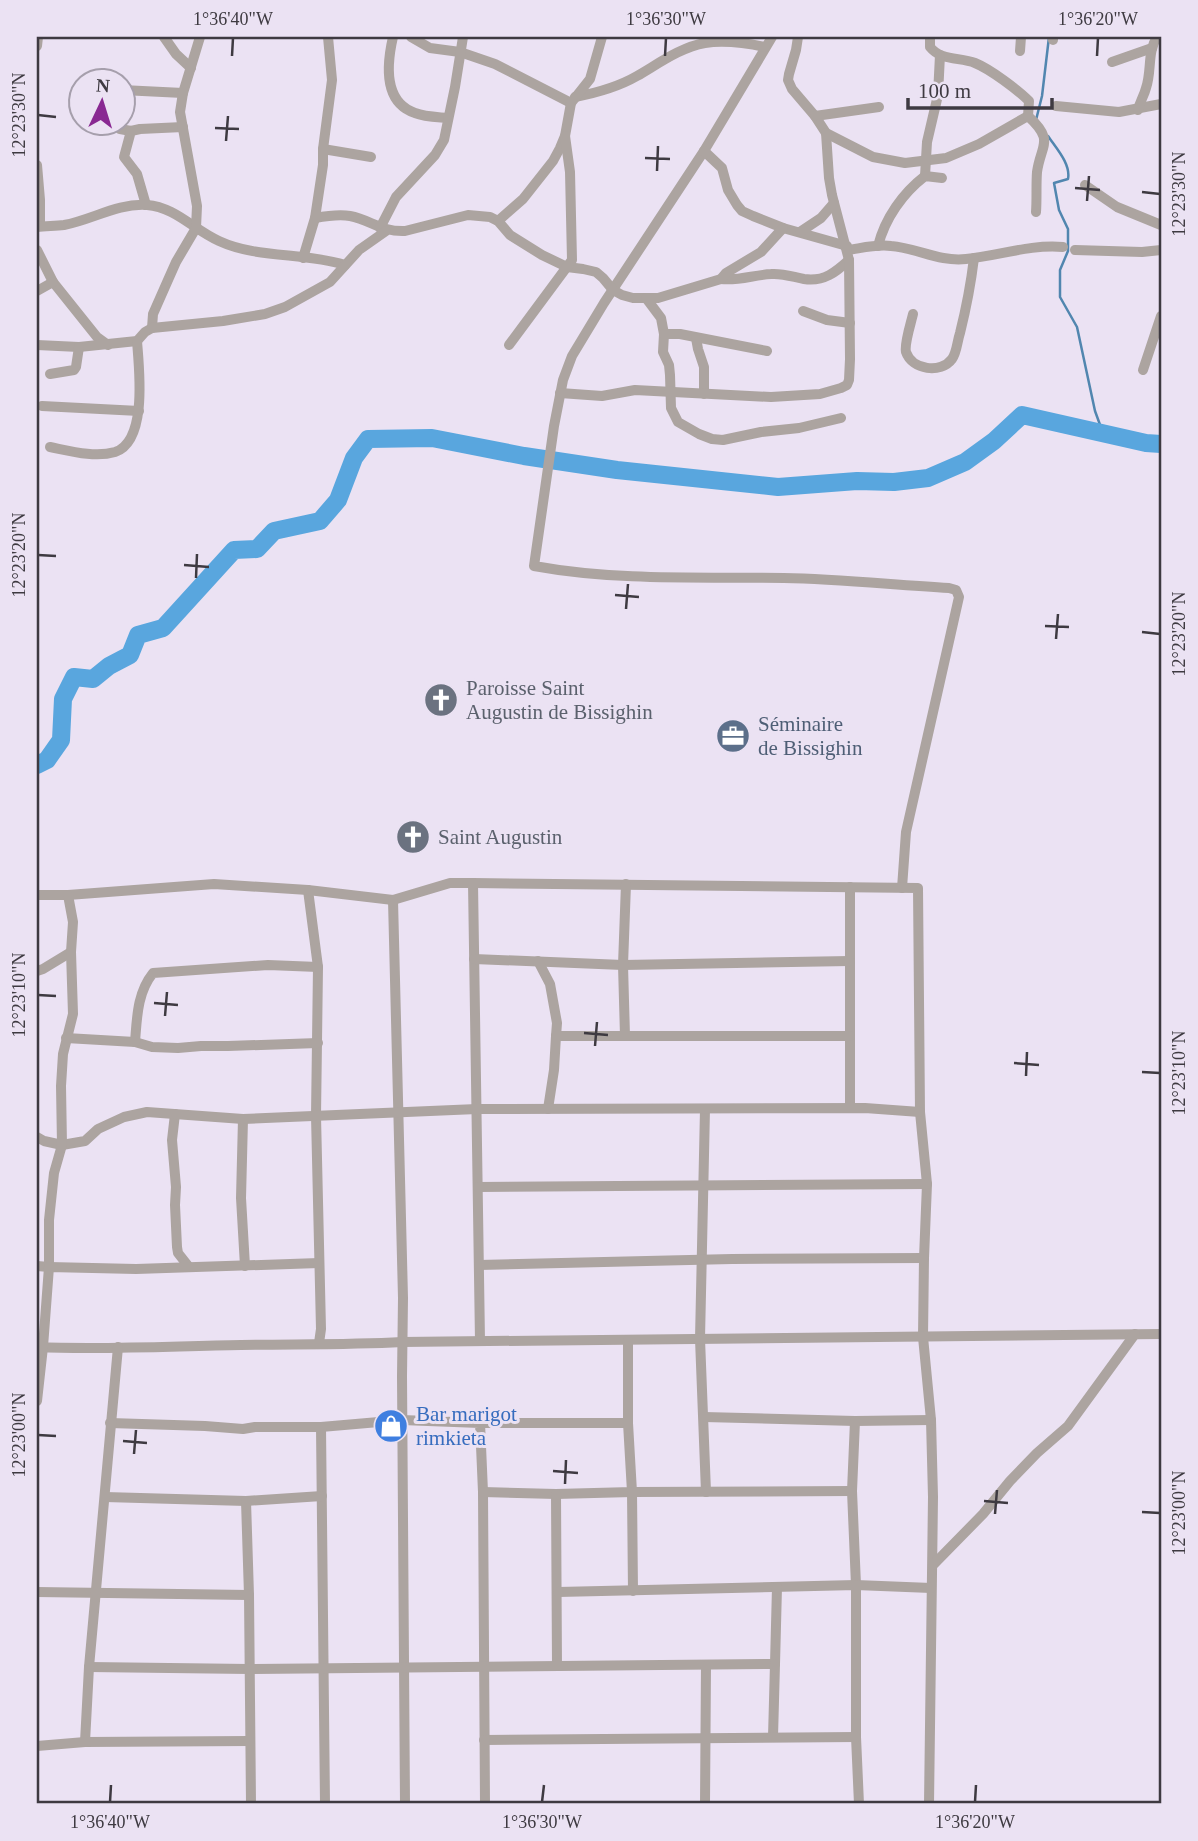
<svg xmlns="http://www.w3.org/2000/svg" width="1198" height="1841" viewBox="0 0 1198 1841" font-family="'Times New Roman',serif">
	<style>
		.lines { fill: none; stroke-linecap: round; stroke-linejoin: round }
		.stream { stroke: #5186af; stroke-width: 2.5 }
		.river { stroke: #59a6de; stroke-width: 18 }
		.minor { stroke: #aca4a0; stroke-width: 10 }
		.ticks { fill: none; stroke: #3e3a41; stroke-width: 2.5 }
		.labels { text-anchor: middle; stroke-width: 6; stroke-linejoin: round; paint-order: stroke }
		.worship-label { font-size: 21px; fill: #5b616d; stroke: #ebe2f3; text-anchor: start }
		.service-label { font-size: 21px; fill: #4e5e75; stroke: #ebe2f3; text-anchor: start }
		.shop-label { font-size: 21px; fill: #366cbe; stroke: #ebe2f3; text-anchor: start }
		.neatline { fill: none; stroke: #3e3a41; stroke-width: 2.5 }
		.ticks-label { font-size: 18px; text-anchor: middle; fill: #3e3a41 }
	</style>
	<rect width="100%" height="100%" fill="#ebe2f3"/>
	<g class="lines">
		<!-- stream -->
		<g class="stream">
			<polyline points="1036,120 1042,96 1049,37"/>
			<path d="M1048,136C1056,148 1071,164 1068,179L1054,183L1059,210L1068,229V251L1060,270V297L1077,327L1095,411L1103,433"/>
		</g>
		<!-- river -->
		<polyline class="river" points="37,765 47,760 61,740 63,699 74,677 93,679 109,666 130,655 138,635 163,628 234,550 257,549 274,531 320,521 338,500 354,458 368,439 432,438 524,456 617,470 778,487 857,481 894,482 928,478 965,462 994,441 1022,415 1146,443 1161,444"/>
		<!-- minor -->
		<g class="minor">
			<polyline points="164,37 176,54 191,68"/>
			<path d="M393,37C387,63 383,102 415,113C425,117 438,117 448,118"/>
			<polyline points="411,37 430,48 460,52 495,64 571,103"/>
			<path d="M772,37L704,151L604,303L572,356L563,380L554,426L534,566C616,581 700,577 784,578C839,579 894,585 949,588L956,590L959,597L906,832L902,888"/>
			<polyline points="798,37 796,50 789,74 788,80 792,89 815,116 826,133 873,157 905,163 946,158 979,144 1028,116"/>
			<path d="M930,37V47C941,61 960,57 975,63C990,69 1018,90 1029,101L1028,116C1055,141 1041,144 1037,172C1036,185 1037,199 1036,212"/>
			<polyline points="1053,40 1053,37"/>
			<polyline points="37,46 38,37"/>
			<polyline points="1020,51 1021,37"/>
			<polyline points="1112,62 1152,48"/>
			<polyline points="122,90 183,93"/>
			<path d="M575,97C596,93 618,87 637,76C658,64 681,47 705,43C725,40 746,43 765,47"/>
			<polyline points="1056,106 1119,112 1161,104"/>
			<path d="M1138,110C1140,101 1144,96 1146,88C1152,71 1147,52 1157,37"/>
			<polyline points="815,116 879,107"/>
			<polyline points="119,122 120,129 131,131"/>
			<polyline points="323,149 371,157"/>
			<polyline points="704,151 722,168 728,190 737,205 742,211 753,216 783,228 847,246"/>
			<polyline points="37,165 40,200 40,226"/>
			<polyline points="925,176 927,142 938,95 940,55"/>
			<polyline points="1085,185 1117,207 1161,225"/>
			<polyline points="146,205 137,174 124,157 131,131 140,129 183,127"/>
			<path d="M315,218C326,216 339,214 350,216C371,220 381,232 405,231L468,215L490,217L498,221L510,235L542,255L567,267L583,269L596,272L603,278L613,290L622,295L633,298H646L661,318L664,334L663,352L669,365L670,375L671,408L678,422L699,434L712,439L723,440L761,432L799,428L841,418"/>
			<polyline points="498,221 523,199 553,161 560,148 565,136 571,103 590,79 602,37"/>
			<path d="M37,227C46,226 55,226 64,225C92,220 117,203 147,205C175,207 194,230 219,241C258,259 304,252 345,265"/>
			<polyline points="380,228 396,197 435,155 444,140 455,87 463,37"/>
			<polyline points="800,232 821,218 834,203"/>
			<path d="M878,246C885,218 903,193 925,176L942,178"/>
			<polyline points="37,250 53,282 97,337 108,345"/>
			<path d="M848,250C862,248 877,244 891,246C917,248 939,262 966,259C998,256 1030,244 1063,247"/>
			<polyline points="1075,250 1142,252 1161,250"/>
			<polyline points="303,258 315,218 323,165 323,149 332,80 328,37"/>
			<path d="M721,279C739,281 753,275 771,274C783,273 793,277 804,279C824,282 836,272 849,260"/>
			<polyline points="37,291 53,282"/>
			<polyline points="646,298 658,298 721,279 726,273 761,252 783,228"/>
			<polyline points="803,311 827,320 850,323"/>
			<path d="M913,314C911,323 904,344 906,352C912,370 941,374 952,359C957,352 957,342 960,333C966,309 971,283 974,258"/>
			<polyline points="152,328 153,314 168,280 176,262 196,228 197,206 180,112 183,93 200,37"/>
			<polyline points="664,334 680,334 767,351"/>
			<polyline points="696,338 698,349 704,367 704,394"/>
			<polyline points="37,345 79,347 137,341 145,332 152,328 223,321 265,314 285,307 330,282 359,250 386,231"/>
			<polyline points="509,345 572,260 570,172 565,136"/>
			<polyline points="1143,370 1161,316"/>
			<polyline points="50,374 74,370 76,367 79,347"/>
			<polyline points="560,393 602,396 635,390 771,397 820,394 841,388 847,385 849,380 850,359 849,260 832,195 829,178 826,133"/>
			<polyline points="42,406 139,411"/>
			<path d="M50,447C70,451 95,458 115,452C148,441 139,368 137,341"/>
			<polyline points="473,883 480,1341"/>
			<polyline points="850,887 850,1108"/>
			<polyline points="308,890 318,967 316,1116 321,1329 319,1343"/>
			<polyline points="37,895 68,895 214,884 308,890 393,900 450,883 473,883 918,888 920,1112 927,1184 924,1258 923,1337 931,1420 933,1497 929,1804"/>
			<polyline points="393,900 403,1298 402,1376 405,1804"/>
			<polyline points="474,959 623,965 850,961"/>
			<polyline points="538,961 550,984 557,1023 556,1036"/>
			<polyline points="37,971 43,969 71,952"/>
			<polyline points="625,1036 623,965 626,884"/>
			<polyline points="66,1038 135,1042 152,1047 178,1048 201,1046 228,1046 318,1043"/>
			<path d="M135,1042C137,1018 137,993 153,973L268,965L318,967"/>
			<polyline points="548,1109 554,1070 556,1036 850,1036"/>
			<polyline points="705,1109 700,1339 706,1492"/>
			<polyline points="175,1114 172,1140 176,1187 175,1205 177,1247 178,1253 189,1267"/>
			<polyline points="243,1119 241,1198 245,1266"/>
			<polyline points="37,1137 44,1141 62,1145 85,1141 98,1129 124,1117 147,1112 243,1119 477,1109 865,1108 920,1112"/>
			<polyline points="478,1187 927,1184"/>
			<polyline points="479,1265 732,1259 924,1258"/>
			<polyline points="37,1266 49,1267 49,1220 54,1173 62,1145 61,1086 63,1054 73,1014 71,952 73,922 68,895"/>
			<path d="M37,1347C105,1350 173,1346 241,1345C295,1344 348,1345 402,1342L1161,1334"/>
			<polyline points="37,1401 43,1347 49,1267 136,1269 319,1263"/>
			<polyline points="704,1417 855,1421 931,1420"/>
			<polyline points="855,1421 852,1491 856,1585 856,1737 859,1804"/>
			<polyline points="110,1423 205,1426 243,1429 255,1427 321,1427 402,1420 480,1423 483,1492 485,1804"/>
			<polyline points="480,1423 628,1423"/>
			<polyline points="321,1427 325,1804"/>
			<polyline points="483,1492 556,1494 632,1492 628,1423 628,1340"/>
			<polyline points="556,1494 557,1666"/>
			<polyline points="105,1497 246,1501 322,1496"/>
			<polyline points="246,1501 249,1595 251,1804"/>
			<polyline points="933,1565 983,1514 1010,1481 1037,1453 1068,1426 1135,1334"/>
			<polyline points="633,1591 632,1492 852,1491"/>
			<polyline points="37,1592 249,1595"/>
			<polyline points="558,1592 856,1585 931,1588"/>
			<polyline points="89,1667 249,1669 775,1664 777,1587"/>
			<polyline points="773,1737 775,1664"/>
			<polyline points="484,1740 856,1737"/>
			<polyline points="85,1742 89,1667 118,1347"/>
			<polyline points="37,1746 85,1742 250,1741"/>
			<polyline points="705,1804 706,1666"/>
		</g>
	</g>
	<!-- ticks -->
	<path class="ticks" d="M232,56L233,38M665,56L666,38M1097,56L1098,38M38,115L56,117M215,128L239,129M226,141L228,116M645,158L670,159M657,171L658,146M1075,188L1100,190M1142,192L1160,194M1087,201L1089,176M38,555L56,556M184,565L209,567M196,578L197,554M615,595L639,597M626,609L628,584M1045,626L1069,627M1142,632L1160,634M1056,639L1058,614M38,995L56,996M154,1003L178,1005M165,1016L167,992M584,1033L608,1035M595,1046L597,1022M1014,1063L1039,1065M1142,1072L1160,1073M1026,1076L1027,1052M38,1435L56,1436M123,1441L147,1443M134,1454L136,1430M553,1471L578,1473M565,1484L566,1460M984,1501L1008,1503M1142,1512L1160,1513M995,1514L997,1490M110,1802L111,1785M542,1802L544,1785M975,1802L976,1785"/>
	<!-- icons -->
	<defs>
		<g id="church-disc" transform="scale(1.75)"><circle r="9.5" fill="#6b7280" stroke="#ebe2f3"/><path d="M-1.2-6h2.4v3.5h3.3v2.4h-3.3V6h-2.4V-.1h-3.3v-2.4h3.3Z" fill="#fff"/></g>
		<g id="office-disc" transform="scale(1.75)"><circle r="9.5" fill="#5c6f8a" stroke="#ebe2f3"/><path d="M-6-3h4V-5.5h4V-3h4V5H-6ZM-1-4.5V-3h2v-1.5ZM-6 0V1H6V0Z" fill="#fff"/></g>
		<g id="shop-disc" transform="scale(1.75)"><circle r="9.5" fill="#3f7fe0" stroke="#ebe2f3"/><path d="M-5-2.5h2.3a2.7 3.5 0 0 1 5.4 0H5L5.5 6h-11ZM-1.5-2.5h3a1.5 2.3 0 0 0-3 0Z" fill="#fff"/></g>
	</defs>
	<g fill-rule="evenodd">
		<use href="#church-disc" x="441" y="700"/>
		<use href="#office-disc" x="733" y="736"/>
		<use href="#church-disc" x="413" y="837"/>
		<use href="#shop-disc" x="391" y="1426"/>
	</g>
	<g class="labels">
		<!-- worship labels -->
		<g class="worship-label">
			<text x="466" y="695">Paroisse Saint<tspan x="466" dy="24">Augustin de Bissighin</tspan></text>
			<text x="438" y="844">Saint Augustin</text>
		</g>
		<!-- service labels -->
		<g class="service-label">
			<text x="758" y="731">Séminaire<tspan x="758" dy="24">de Bissighin</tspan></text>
		</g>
		<!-- shop labels -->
		<g class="shop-label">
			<text x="416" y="1421">Bar marigot<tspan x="416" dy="24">rimkieta</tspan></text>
		</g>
	</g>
	<!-- border -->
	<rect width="1198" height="1841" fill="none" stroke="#ebe2f3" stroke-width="77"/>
	<!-- north arrow -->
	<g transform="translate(102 102) rotate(4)"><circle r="33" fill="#ebe2f3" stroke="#a69fac" stroke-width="2"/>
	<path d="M0-5L12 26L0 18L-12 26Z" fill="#892892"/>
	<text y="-10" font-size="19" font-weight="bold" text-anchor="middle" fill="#3e3a41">N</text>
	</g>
	<!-- scale -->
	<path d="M908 98v10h144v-10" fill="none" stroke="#3e3a41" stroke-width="3.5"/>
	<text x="918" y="98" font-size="21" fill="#3e3a41" stroke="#ebe2f3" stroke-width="5" paint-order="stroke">100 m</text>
	<rect x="38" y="38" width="1122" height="1764" class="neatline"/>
	<g class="ticks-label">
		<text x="233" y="25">1°36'40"W</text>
		<text x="666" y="25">1°36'30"W</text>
		<text x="1098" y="25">1°36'20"W</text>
		<text transform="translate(19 115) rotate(-90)" y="6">12°23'30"N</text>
		<text transform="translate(1179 194) rotate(-90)" y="6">12°23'30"N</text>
		<text transform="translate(19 555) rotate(-90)" y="6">12°23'20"N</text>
		<text transform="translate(1179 634) rotate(-90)" y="6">12°23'20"N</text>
		<text transform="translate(19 995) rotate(-90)" y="6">12°23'10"N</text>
		<text transform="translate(1179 1073) rotate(-90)" y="6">12°23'10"N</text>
		<text transform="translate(19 1435) rotate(-90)" y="6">12°23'00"N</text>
		<text transform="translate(1179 1513) rotate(-90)" y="6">12°23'00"N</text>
		<text x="110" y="1828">1°36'40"W</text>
		<text x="542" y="1828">1°36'30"W</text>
		<text x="975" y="1828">1°36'20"W</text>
	</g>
</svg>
